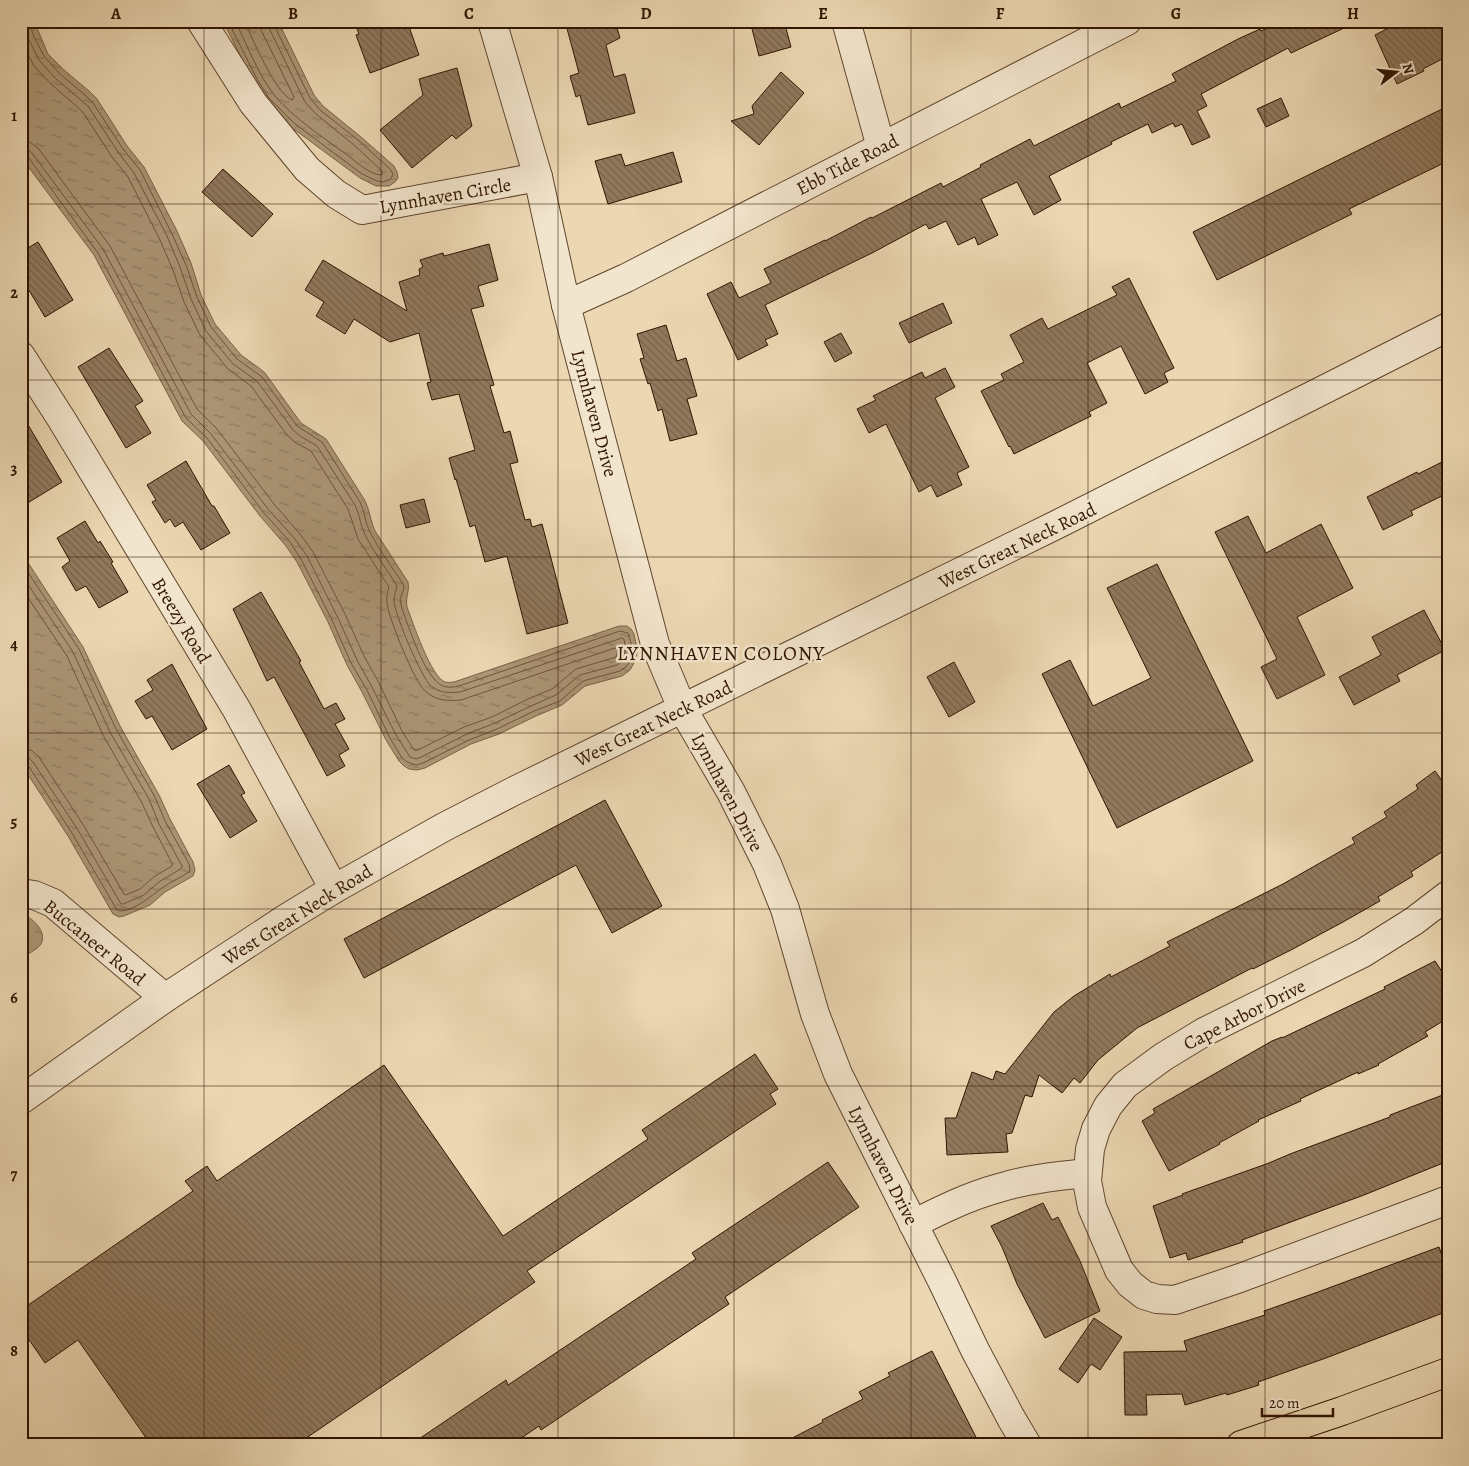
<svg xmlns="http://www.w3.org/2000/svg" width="1469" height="1466" viewBox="0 0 1469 1466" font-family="Alegreya,serif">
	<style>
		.water { fill: url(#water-ripples); stroke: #7a6146 }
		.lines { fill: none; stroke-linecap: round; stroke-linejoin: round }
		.shore { stroke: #6e543a; stroke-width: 1 }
		.building { fill: url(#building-back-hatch); stroke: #301400 }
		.minor-casing { stroke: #5f452c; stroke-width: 30 }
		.major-casing { stroke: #301400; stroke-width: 30 }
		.minor { stroke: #f2e5cd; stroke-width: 28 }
		.major { stroke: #ebd7b2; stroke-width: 28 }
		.grid { fill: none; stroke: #301400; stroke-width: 1; stroke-opacity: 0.55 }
		.labels { text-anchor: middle; stroke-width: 5; stroke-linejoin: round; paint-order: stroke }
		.street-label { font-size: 19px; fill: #301400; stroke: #f2e5cd }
		.neighbourhood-label { font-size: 20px; letter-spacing: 1px; fill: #301400; stroke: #f2e5cd }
		.neatline { fill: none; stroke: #301400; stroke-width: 2 }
		.grid-label { font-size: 16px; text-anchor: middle; font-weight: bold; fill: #301400 }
	</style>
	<defs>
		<pattern id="water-ripples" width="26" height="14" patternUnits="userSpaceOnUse" patternTransform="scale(1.25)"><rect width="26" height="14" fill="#ab9575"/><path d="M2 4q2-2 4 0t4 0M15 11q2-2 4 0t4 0" fill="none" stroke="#8c785e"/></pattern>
		<pattern id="building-back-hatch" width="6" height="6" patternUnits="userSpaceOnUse" patternTransform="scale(1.25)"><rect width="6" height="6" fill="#91795d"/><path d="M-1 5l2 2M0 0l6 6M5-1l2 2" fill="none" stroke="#77624a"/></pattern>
	</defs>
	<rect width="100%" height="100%" fill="#ebd7b2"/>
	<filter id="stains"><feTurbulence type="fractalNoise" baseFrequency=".004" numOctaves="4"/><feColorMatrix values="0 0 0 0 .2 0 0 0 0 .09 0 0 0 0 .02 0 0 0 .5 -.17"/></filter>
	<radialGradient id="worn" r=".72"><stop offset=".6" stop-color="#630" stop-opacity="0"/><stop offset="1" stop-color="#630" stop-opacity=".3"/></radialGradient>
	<!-- water -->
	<g class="water">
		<path d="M21,21H34L48,54L64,70L89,91L97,99L127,146L144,167L177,231L191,263L201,295L215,324L241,355L259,368L265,373L301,423L326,439L364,499C370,510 370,520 375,531L408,582C410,592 405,596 407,607C413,623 431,677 445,682C449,683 454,682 457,681L619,626H627L631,629L634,634L636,643L637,653L634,663L630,670L622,676L585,686L562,705L536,716L499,734L471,744L425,768L417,770L409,769L404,766L399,761L386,740L362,692L347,665L328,622L297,562L286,546L260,516L203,441L182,421L94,255L21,157Z"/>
		<polygon points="223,21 278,21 314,95 323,106 361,137 394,166 397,172 398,178 395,182 389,186 376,186 360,178 291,127 265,102 253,81"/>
		<polygon points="21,552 83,647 120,726 159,795 170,819 193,862 195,870 193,876 165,892 150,905 124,916 119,917 113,914 68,836 21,764"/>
		<path d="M21,913C31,917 48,931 41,944C37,950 27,954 21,958Z"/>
	</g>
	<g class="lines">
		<!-- shore -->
		<g class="shore">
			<polyline points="228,21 257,79 269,98 294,123 362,174 377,181 383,182 391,179 393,174 390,169 358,140 320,110 310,98 274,25 274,21"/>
			<path d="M235,21C247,44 259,77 275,96C295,119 321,136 346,154C356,161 369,175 382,175V171L354,145L316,114L305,102L269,28L267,21"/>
			<path d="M244,21C253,39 275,93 292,100L294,97L261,30L260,21"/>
			<path d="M21,41L34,66L51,84L82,111L112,157L128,177L160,240L173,270L184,302L200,335L228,369L251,386L287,435L296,443L311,451L348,509L358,539L389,587C388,592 386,597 387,602C388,617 414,681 425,691C436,701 447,701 461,700L615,648L618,650L616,657L576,669L552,689L528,699L492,717L464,727L418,750H414L402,731L379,683L364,656L345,614L313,552L300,534L274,504L217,429L197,409L110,246L38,148L30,142L21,141"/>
			<path d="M21,148L27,149L32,153L103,249L191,414L211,434L268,509L295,539L307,556L338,618L357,660L372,687L396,735L410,757L416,759L421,757L467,734L495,723L531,706L556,695L580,675L617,665C626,659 626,650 624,639L622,638L460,692C448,693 440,693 431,686C421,677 395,615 394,601C394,596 396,591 397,586C387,569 374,553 365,535C360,525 360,515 355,505L317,446L300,436L293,430L257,381L233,364L206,331L191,299L180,267L167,236L134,173L118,152L88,106L56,79L39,60L29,40L23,21"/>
			<path d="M21,154L28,157L98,253L186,418L207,438L264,513L290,542L301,559L332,620L351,663L367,690L390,738L402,758L407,762L416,765L423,763L469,740L497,729L534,711L560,701L583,681L620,671L626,667L630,661L632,653L631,643L628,633L620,631L459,686C454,687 448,688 443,686C425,679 409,627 402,609L400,599L404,588L403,584C392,567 379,550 370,532C365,523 365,512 360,502L322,442L297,426L262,377L237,359L211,327L197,297L186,265L172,234L140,170L123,149L93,103L85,95L60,74L44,56L34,37L29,21"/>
			<path d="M21,562L79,649L116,729L155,797L165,821L189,864L190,869L189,872C180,878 170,882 162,888C152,895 130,915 117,910L72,833L28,765L21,762"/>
			<polyline points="21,574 73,652 110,732 149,799 159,824 182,866 182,868 159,882 144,895 123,904 121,904 78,830 33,762 28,757 21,756"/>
			<polyline points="21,587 67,656 103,735 142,803 153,827 172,863 172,866 155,876 140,889 126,895 124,894 84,826 39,757 31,750 21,749"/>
		</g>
	</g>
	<!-- building -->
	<g class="building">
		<polygon points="354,21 407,21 419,55 370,73 356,35 359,34"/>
		<polygon points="565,21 615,21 620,38 606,45 614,77 625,74 635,113 588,125 580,95 576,97 570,76 579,73"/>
		<polygon points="750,21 784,21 791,47 759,56"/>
		<polygon points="1282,21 1359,21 1291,53 1288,48 1201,94 1207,106 1197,111 1210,137 1192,145 1182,124 1175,127 1173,123 1152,133 1148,124 1111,142 1112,144 1049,176 1061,200 1034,215 1017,182 981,199 998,235 978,245 975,237 958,245 946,221 929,229 926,224 874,252 765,305 778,334 765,340 768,345 738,360 707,294 731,282 739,298 771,283 764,269 825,240 825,241 871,217 872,218 941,183 943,187 981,167 980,165 1030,139 1034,146 1119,103 1121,108 1176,81 1172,74 1238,39 1260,29 1261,31"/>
		<polygon points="1402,21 1448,21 1448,56 1423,69 1424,71 1397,84 1375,35"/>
		<polygon points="457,68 472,126 456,139 452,135 412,168 380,130 423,95 419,79"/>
		<polygon points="781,72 804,93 759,145 731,121 754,114 752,106"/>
		<polygon points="1281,98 1289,116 1266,127 1257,109"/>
		<polygon points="1448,106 1448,161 1349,209 1352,214 1217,280 1193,232"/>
		<polygon points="673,152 682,182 608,204 595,161 621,154 625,166"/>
		<polygon points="223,169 273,214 252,237 202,192"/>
		<polygon points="38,242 73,300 45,317 21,277 21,252"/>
		<polygon points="489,244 498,280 478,286 484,306 471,309 494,385 490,386 504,433 510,431 518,462 510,464 525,520 530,519 532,527 542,524 568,623 527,634 507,556 485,562 475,525 470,527 456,479 455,480 449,458 475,450 459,394 432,400 427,383 431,382 419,333 390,342 354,319 345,334 316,316 324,302 305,290 323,260 407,311 399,282 420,275 419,269 423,267 420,260 443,253 444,256"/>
		<polygon points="1129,278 1174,368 1164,373 1168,382 1145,394 1121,346 1087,363 1107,403 1089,412 1091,416 1014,454 1010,446 1009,447 981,391 1004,380 1001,374 1024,362 1010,335 1042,318 1048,329 1117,295 1112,287"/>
		<polygon points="943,303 952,323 909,343 899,323"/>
		<polygon points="666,325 677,361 686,358 697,396 687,399 697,434 670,441 662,409 658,411 650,383 648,384 640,359 644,358 637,334"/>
		<polygon points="841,333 852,353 835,362 824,342"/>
		<polygon points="109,348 143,401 135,406 151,433 126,448 78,367"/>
		<polygon points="945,368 955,387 935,398 969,467 957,473 962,485 937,497 931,485 919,492 886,424 869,433 857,409 876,400 873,396 922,372 925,378"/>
		<polygon points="21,413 62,482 21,507"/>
		<polygon points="1448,459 1448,493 1411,511 1413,515 1383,530 1367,497 1417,472 1418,474"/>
		<polygon points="186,461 212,506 214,506 230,533 201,550 183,522 175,527 170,519 165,523 152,502 156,500 147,485"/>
		<polygon points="424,499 430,522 406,528 400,505"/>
		<polygon points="1248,516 1266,553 1321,524 1353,588 1297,617 1325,675 1277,699 1261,667 1277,659 1215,532"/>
		<polygon points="85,521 98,543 100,541 113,562 111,563 128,592 99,608 86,586 76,591 62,567 70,561 57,538"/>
		<polygon points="1157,564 1253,761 1117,828 1042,674 1070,660 1093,706 1151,678 1107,588"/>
		<polygon points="261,592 301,661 299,662 324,709 336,703 345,719 335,724 349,749 339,755 345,766 327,776 274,677 267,681 233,609"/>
		<polygon points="1424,610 1445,650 1397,675 1400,681 1354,705 1339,677 1381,655 1372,637"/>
		<polygon points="954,662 975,702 949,717 927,677"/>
		<polygon points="172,664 207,729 172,750 152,716 146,719 135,701 153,690 147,680"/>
		<polygon points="229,765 245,793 241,795 257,821 230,838 197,784"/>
		<polygon points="1435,771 1448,789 1448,848 1411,872 1413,876 1378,897 1380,901 1343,922 1291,950 1253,969 1252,968 1137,1028 1098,1060 1080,1083 1074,1078 1062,1093 1039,1075 1032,1097 1025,1095 1012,1133 1006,1134 1008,1152 947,1155 945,1118 956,1118 972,1072 993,1080 996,1071 1005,1074 1054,1012 1074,996 1110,974 1111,977 1170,946 1167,942 1283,884 1355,843 1352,838 1387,817 1384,812 1418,789 1416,785"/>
		<polygon points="605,800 662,906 612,933 576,865 364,978 344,939"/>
		<polygon points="1435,961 1448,981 1448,1018 1425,1032 1428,1036 1378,1064 1379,1065 1358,1074 1358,1072 1300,1099 1301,1101 1258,1120 1259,1121 1219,1143 1220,1144 1169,1171 1142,1121 1155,1113 1153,1109 1272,1041 1282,1037 1282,1038 1385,989 1384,987"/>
		<polygon points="755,1054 778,1089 770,1094 776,1104 527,1271 535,1282 296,1445 151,1445 78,1340 45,1363 21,1328 21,1310 193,1191 185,1181 207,1166 217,1181 384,1065 503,1236 648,1139 642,1130"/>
		<polygon points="1448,1093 1448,1161 1364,1195 1242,1240 1243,1242 1188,1260 1186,1253 1170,1258 1153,1206 1183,1195 1182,1194 1269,1163 1290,1154 1390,1117 1390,1115"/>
		<polygon points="828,1162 859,1207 725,1297 729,1304 541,1430 539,1426 511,1445 410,1445 506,1380 508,1385 696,1259 692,1253"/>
		<polygon points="1043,1203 1052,1220 1058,1217 1080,1261 1100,1311 1045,1338 1017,1284 1002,1247 991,1226"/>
		<polygon points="1439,1247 1448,1272 1448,1311 1326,1358 1258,1382 1259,1385 1227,1395 1226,1393 1185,1405 1182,1394 1146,1395 1147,1415 1125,1415 1124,1352 1187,1351 1184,1341 1265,1315 1264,1311 1318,1292"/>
		<polygon points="1094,1318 1122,1337 1100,1370 1091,1364 1078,1383 1059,1369"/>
		<polygon points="932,1351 980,1445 779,1445 823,1422 822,1420 863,1399 859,1392 890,1376 888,1373"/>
	</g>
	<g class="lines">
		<!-- minor casing -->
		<g class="minor-casing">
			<g id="minor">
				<polyline points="201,21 253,103 307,169 336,194 362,210 538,177"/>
				<polyline points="492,21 538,177 566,305 655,644 682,708 731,792 767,864 785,909 815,1014 838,1074 942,1281 975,1350 1011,1418 1027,1445"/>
				<polyline points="846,21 881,147"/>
				<polyline points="566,305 626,278 1127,21"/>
				<polyline points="21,356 62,420 237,710 334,889"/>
				<polyline points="21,893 34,895 53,903 165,998"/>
				<polyline points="1448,895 1414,921 1363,953 1204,1032 1163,1057 1125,1085 1108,1106 1096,1129 1090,1149 1087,1181 1092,1207 1119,1270 1130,1284 1144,1295 1157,1299 1175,1300 1240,1278 1448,1200"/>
				<polyline points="21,1100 165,998 285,919 334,889 444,827 514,791 1058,524 1448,327"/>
				<path d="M913,1224C941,1210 969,1196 999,1188C1028,1179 1058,1176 1087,1173"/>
			</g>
		</g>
		<!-- major casing -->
		<g class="major-casing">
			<polyline id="major" points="1241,1445 1342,1411 1448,1372"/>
		</g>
		<!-- minor -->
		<use href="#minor" class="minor"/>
		<!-- major -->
		<use href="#major" class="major"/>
	</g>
	<!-- grid -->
	<path class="grid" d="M204,21V1445M381,21V1445M558,21V1445M734,21V1445M911,21V1445M1088,21V1445M1265,21V1445M21,204H1448M21,380H1448M21,557H1448M21,733H1448M21,909H1448M21,1086H1448M21,1262H1448"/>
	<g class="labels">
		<!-- street labels -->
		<g class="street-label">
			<text transform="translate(847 164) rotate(-27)" y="7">Ebb Tide Road</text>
			<text transform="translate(445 195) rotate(-10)" y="7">Lynnhaven Circle</text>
			<text transform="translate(595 413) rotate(75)" y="7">Lynnhaven Drive</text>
			<text transform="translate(1017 545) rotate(-26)" y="7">West Great Neck Road</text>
			<text transform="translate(182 620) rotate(59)" y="7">Breezy Road</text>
			<text transform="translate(653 723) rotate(-26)" y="7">West Great Neck Road</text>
			<text transform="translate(728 792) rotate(62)" y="7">Lynnhaven Drive</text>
			<text transform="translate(297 914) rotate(-32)" y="7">West Great Neck Road</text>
			<text transform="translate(95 942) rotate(39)" y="7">Buccaneer Road</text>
			<text transform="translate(1244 1014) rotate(-27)" y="7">Cape Arbor Drive</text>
			<text transform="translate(884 1165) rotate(63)" y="7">Lynnhaven Drive</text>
		</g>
		<!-- neighbourhood labels -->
		<g class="neighbourhood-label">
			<text x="721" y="660">LYNNHAVEN COLONY</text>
		</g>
	</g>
	<!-- margin -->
	<rect width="1469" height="1466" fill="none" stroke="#ebd7b2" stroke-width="55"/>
	<!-- north arrow -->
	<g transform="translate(1396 72) rotate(74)" stroke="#f2e5cd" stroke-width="4" paint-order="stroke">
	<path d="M0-4L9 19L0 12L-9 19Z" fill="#301400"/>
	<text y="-8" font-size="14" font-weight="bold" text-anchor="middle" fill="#301400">N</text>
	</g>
	<!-- scale -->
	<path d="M1262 1408v8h71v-8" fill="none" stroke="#301400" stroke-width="2.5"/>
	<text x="1269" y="1408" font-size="15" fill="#301400" stroke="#f2e5cd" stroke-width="4" paint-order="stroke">20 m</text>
	<rect x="28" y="28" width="1414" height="1410" class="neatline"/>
	<g class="grid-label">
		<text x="116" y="19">A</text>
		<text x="293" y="19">B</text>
		<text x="469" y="19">C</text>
		<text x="646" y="19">D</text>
		<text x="823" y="19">E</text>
		<text x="1000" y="19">F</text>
		<text x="1176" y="19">G</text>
		<text x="1353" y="19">H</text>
		<text x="14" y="121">1</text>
		<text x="14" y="298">2</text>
		<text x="14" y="474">3</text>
		<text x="14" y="650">4</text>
		<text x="14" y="827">5</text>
		<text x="14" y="1003">6</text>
		<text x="14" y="1180">7</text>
		<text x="14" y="1356">8</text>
	</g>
	<rect width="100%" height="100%" filter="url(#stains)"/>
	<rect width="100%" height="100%" fill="url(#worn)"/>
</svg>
